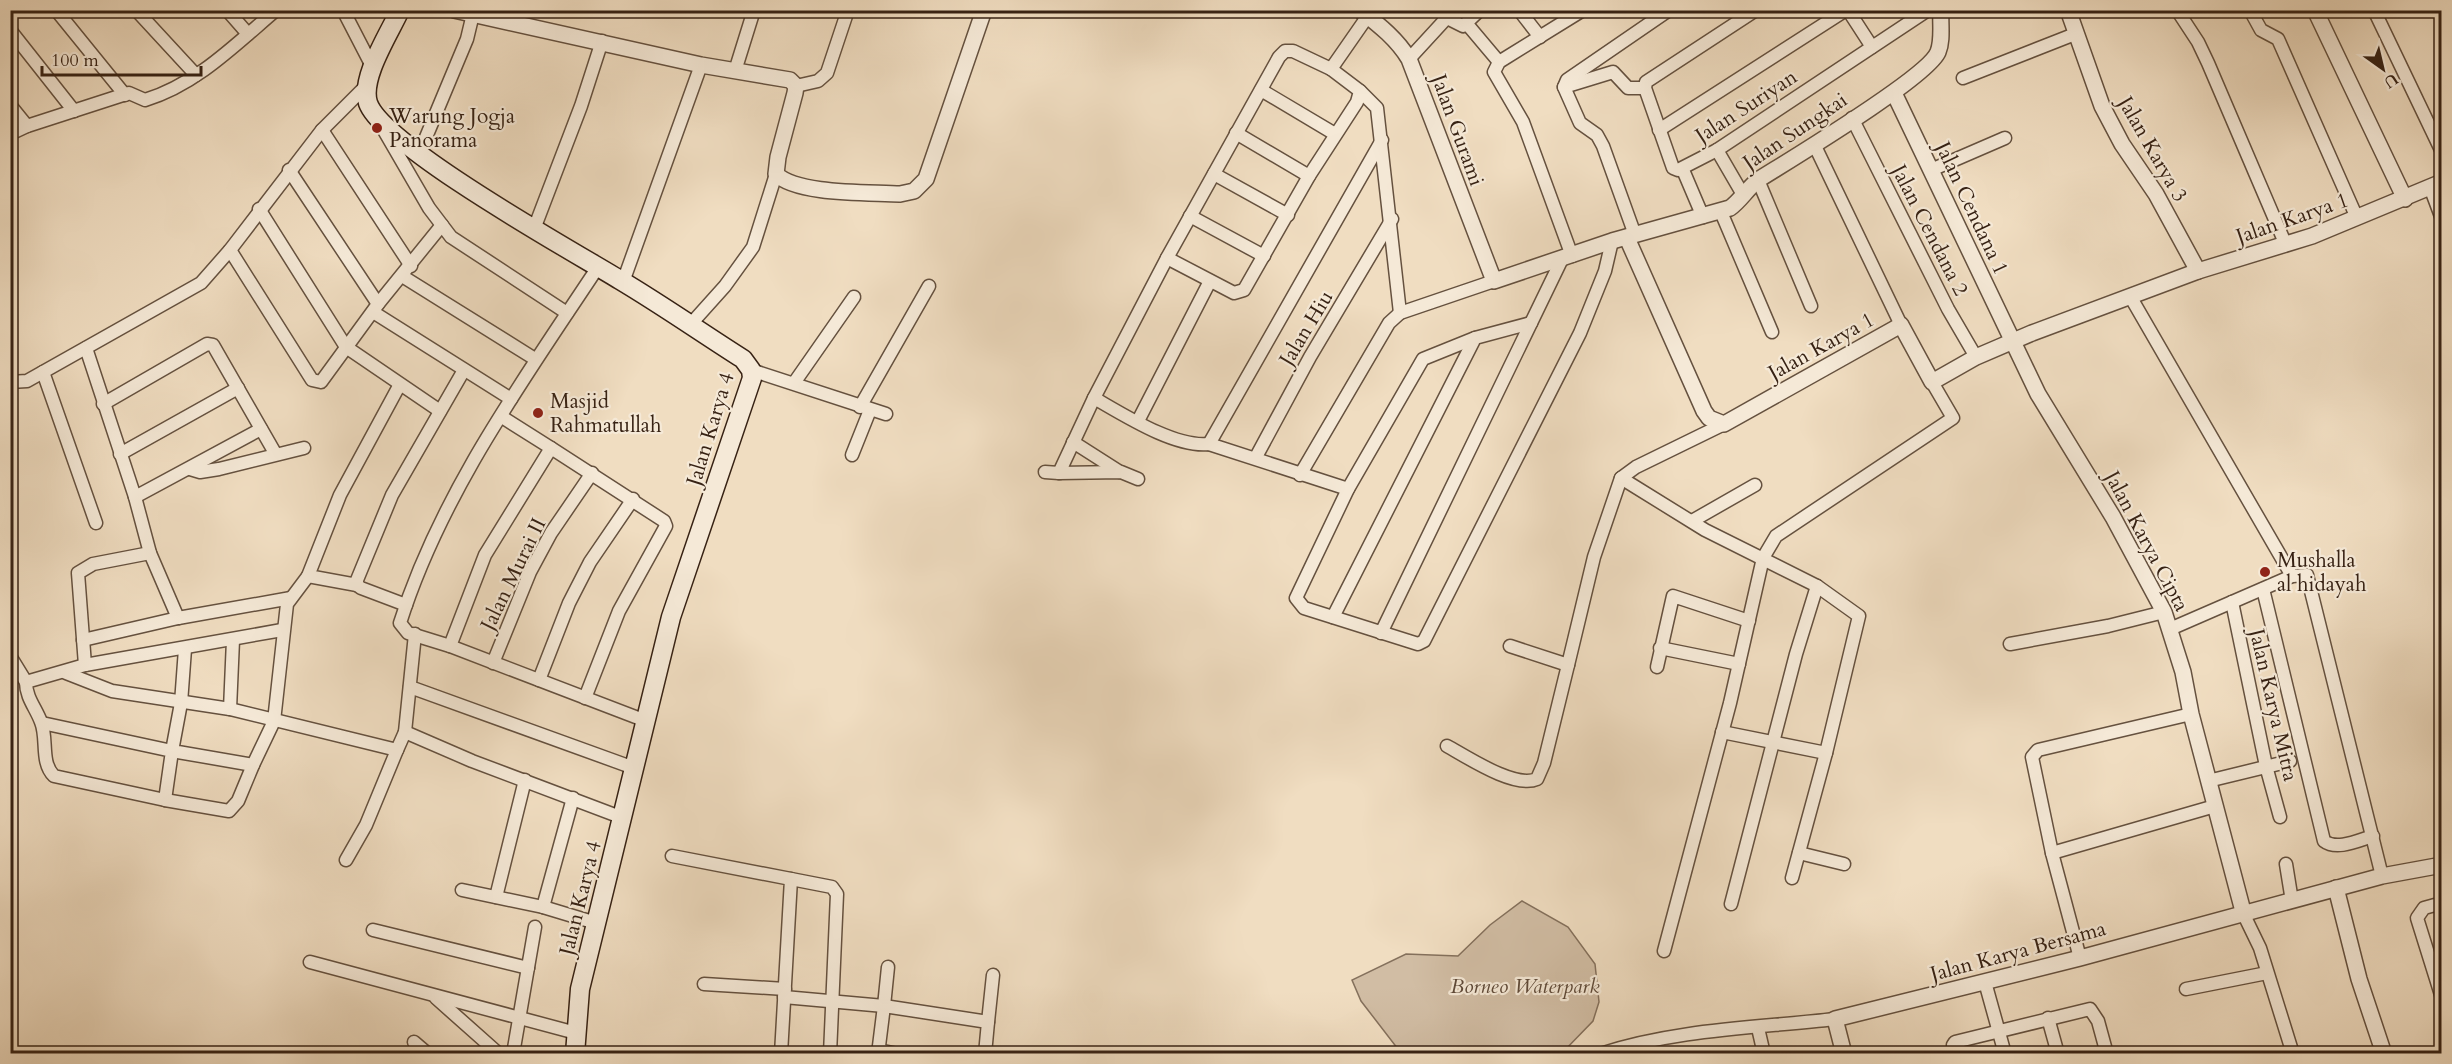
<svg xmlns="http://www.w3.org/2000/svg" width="2452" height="1064" viewBox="0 0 2452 1064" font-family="Cardo,serif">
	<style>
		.green { fill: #d1bda4; stroke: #84705c; stroke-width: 1.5 }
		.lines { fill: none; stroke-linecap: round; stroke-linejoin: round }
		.minor-casing { stroke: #65513f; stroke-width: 15 }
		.tertiary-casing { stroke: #65513f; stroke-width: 18 }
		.secondary-casing { stroke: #372214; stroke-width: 21 }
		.minor { stroke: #f5e9d7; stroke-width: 12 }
		.tertiary { stroke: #f5e9d7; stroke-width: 15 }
		.secondary { stroke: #f5e9d7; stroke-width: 18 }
		.poi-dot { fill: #8f2418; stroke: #f5e9d7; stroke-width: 2 }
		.labels { text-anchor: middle; stroke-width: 4.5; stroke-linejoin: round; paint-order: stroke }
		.street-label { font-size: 21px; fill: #372214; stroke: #f5e9d7 }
		.poi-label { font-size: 21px; fill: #372214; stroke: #f5e9d7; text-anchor: start }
		.park-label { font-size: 21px; font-style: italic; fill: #5e4938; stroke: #f5e9d7 }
	</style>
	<rect width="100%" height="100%" fill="#f0ddc1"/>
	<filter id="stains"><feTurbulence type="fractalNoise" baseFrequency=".00333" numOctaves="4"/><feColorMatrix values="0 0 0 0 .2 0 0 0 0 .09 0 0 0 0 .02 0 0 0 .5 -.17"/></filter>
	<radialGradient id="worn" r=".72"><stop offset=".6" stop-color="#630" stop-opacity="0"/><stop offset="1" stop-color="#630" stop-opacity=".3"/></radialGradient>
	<!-- green -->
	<polygon class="green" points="1522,901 1568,927 1595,964 1599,1002 1593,1021 1562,1053 1401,1053 1361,1001 1352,980 1406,954 1458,956 1490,925"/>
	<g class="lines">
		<!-- minor casing -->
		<g class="minor-casing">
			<g id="minor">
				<polyline points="56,10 125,95"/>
				<polyline points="136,10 196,75"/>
				<polyline points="227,10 248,34"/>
				<polyline points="343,10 373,68"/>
				<polyline points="1519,10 1540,37"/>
				<polyline points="1756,10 1646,82 1645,88 1673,168 1678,170 1717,150 1928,10"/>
				<polyline points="1848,10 1872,47"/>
				<polyline points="2177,10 2198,42 2208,63 2285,243"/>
				<polyline points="2250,10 2261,30 2278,39 2357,218"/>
				<polyline points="2374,10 2442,152"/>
				<polyline points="1445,17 1463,26 1480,10"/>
				<polyline points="1467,24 1499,62"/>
				<polyline points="10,30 74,111"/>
				<polyline points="1409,59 1443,22 1445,17 1441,10"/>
				<polyline points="735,71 754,10"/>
				<polyline points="1963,78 2075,34"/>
				<polyline points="796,86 818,81 827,73 848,10"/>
				<polyline points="1564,87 1613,72 1628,88 1645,88"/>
				<polyline points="1261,90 1335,134"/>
				<polyline points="1360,91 1377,108 1400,313"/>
				<polyline points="10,105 27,126"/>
				<polyline points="1852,118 1948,309 1976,357"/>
				<polyline points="382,127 429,208 451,237 567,313"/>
				<polyline points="322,130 411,266"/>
				<polyline points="1659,130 1846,10"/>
				<polyline points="1236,133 1309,176"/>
				<path d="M10,134L27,126L129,93L145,100C196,85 236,44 276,10"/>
				<polyline points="1814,144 1901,325"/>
				<polyline points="1717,150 1742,193"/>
				<polyline points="419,154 467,39 473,14"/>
				<polyline points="289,170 378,304"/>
				<polyline points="1683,170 1703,217"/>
				<polyline points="1931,170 2005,138"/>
				<polyline points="1214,174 1288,215"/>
				<polyline points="1758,180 1811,306"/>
				<polyline points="2430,187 2442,219"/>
				<polyline points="259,209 346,347 440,411"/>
				<polyline points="1721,212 1772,332"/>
				<polyline points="1190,216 1264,256"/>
				<polyline points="534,229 581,106 602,41"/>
				<polyline points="1635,235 1603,146 1597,135 1580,123 1564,87 1567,80 1669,10"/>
				<polyline points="230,250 312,380 321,382 378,304 442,225"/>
				<polyline points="1572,256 1523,122 1494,72 1499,62 1583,10"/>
				<polyline points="1167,258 1234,293 1244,290 1309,176 1357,102 1360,91 1331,69 1372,10"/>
				<path d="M598,267C524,379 441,493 400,623L408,633L450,646L646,721"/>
				<polyline points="402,276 535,359"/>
				<polyline points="623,282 701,65"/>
				<polyline points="2130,296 2292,576"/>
				<polyline points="373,312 511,399"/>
				<polyline points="690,325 725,286 753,247 776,174"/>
				<polyline points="1475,338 1423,359 1348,489 1296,598 1304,608 1418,644 1424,641 1580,333 1605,271 1612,241"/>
				<polyline points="86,348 135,497 261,429"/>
				<polyline points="751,370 886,414"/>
				<polyline points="43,372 96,523"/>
				<polyline points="10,382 27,381 201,283 230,250 322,130 366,86"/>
				<polyline points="794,383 854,297"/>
				<polyline points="1094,398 1059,473 1121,472 1138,479"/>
				<polyline points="103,404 207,344 213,345 275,453"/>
				<polyline points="860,407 929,286"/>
				<polyline points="502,417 551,448"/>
				<polyline points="1138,421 1210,281"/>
				<polyline points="1724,424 1636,467 1621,478 1705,530 1817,586 1859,616 1826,753 1792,878"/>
				<polyline points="1073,442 1120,472"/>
				<path d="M1209,444C1175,448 1124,415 1094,398L1167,258L1279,57L1285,51H1293L1331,69"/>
				<polyline points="120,454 238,388"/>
				<polyline points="852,455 870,410"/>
				<polyline points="1256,457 1310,357 1392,219"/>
				<polyline points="190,469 200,472 219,469 304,448"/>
				<polyline points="1045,472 1059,473"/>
				<polyline points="1300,475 1389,323 1400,313 1494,281"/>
				<polyline points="1348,489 1209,444 1382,140"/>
				<polyline points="135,497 150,553 178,618"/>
				<polyline points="1692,521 1755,485"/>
				<polyline points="357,585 308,576 340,495 399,386"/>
				<path d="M2263,589L2324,841C2337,851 2359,840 2373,836"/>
				<polyline points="2232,602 2266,766 2280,817"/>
				<polyline points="406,605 361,588 357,585 357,580 392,495 464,370"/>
				<polyline points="1333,617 1475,338 1531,323"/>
				<polyline points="2170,629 2292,576 2307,575 2382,876"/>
				<polyline points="1381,633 1562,259"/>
				<polyline points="83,640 178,618 291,598"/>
				<polyline points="2010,644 2108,626 2164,612"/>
				<polyline points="450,646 485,555 551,448 664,521 666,526 619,611 585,698"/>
				<polyline points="1510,646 1568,665 1594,557 1621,478"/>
				<polyline points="1660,648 1739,664"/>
				<polyline points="185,649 181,703 172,751 253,765 274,721 287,604 308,576"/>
				<polyline points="10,656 26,682"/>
				<polyline points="493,663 530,572 551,533 592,473"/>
				<polyline points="85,665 78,573 93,564 150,553"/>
				<polyline points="1657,667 1673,596 1749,621"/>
				<polyline points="66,673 112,691 230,709 397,750 405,732 415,634"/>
				<polyline points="539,680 569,603 590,562 633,499"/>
				<polyline points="410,687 634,768"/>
				<polyline points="230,709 233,640"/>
				<polyline points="42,723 172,751 165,800"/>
				<polyline points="405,732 472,761 623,818"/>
				<polyline points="1722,732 1826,753"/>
				<path d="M1447,746C1467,757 1515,789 1537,779L1544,763L1568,665"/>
				<path d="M253,765L238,801L229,811L165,800L54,776C40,762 48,739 41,722C36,708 26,698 26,682L85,665L282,630"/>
				<polyline points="2208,781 2290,761"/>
				<polyline points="1799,853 1844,864"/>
				<polyline points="2052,853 2215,806"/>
				<polyline points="672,856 791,879 781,1054"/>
				<polyline points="346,860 366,825 397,750"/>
				<polyline points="2286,864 2292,901"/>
				<polyline points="791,879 832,887 837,894 830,1054"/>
				<polyline points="462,890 543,907 596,923"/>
				<polyline points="496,897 525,780"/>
				<polyline points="2442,903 2424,908 2417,918 2442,998"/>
				<polyline points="1731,904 1796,654 1817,586"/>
				<polyline points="543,907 573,798"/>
				<polyline points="2244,915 2260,948 2293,1054"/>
				<polyline points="373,930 528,968"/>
				<polyline points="1664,951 1730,703 1763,558 1776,536 1953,418 1932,382"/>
				<polyline points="2080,958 2052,853 2032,757 2038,750 2191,714"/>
				<polyline points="310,962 576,1033"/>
				<polyline points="1985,982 2005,1054"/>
				<polyline points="704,984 785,989"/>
				<polyline points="2186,989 2267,973"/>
				<polyline points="784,997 884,1006 888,967"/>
				<polyline points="436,998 499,1054"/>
				<polyline points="2048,1018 2058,1054"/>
				<polyline points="988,1022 993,975"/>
				<polyline points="1758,1028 1764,1054"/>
				<polyline points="414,1042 428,1054"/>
				<polyline points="878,1050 898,1054"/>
				<polyline points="513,1054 535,927"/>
				<polyline points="878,1054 884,1006 988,1022 985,1054"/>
				<path d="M1600,1054C1676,1029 1757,1028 1835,1019"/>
				<polyline points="1955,1054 1953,1045 1955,1042 2090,1009 2098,1021 2107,1054"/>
			</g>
		</g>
		<!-- tertiary casing -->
		<g class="tertiary-casing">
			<g id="tertiary">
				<path d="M454,10L701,65L790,80L796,86L795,93L778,157L776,174C797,195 870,192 900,194L914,191L926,179L984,10"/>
				<path d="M1360,10C1379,25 1397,39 1409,59L1494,281L1612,241L1730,208C1740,201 1747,189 1758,180C1788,161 1928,77 1938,52C1943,40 1940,24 1941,10"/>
				<polyline points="2068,10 2102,106 2122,144 2156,194 2198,271"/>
				<polyline points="2315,10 2405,199"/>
				<polyline points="1894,93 2038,394 2113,517 2164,612 2183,672 2191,714 2244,915"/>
				<polyline points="1627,238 1704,411 1709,418 1724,424 1901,325 1932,382 1976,357 2032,333 2198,271 2312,236 2442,182"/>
				<polyline points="2336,888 2359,979 2384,1054"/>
				<polyline points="1844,1054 1835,1019 2080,958 2382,876 2442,865"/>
			</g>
		</g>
		<!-- secondary casing -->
		<g class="secondary-casing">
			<path id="secondary" d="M400,10C389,34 360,78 368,103C383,146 574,252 620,280C662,305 702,333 743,359L751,370L752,378L671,617L580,989L575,1054"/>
		</g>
		<!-- minor -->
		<use href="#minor" class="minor"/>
		<!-- tertiary -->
		<use href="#tertiary" class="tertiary"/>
		<!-- secondary -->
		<use href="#secondary" class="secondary"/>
	</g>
	<!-- markers -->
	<g class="poi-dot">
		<circle cx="377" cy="128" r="6"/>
		<circle cx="538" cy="413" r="6"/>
		<circle cx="2265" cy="572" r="6"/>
	</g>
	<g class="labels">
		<!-- street labels -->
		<g class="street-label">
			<text transform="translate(1746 106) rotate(-33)" y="7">Jalan Suriyan</text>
			<text transform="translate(1458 130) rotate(70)" y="7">Jalan Gurami</text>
			<text transform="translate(1795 131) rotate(-34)" y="7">Jalan Sungkai</text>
			<text transform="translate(2153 149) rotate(60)" y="7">Jalan Karya 3</text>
			<text transform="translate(1972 208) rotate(65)" y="7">Jalan Cendana 1</text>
			<text transform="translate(2292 218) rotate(-19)" y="7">Jalan Karya 1</text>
			<text transform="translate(1930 230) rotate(63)" y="7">Jalan Cendana 2</text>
			<text transform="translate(1306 328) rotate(-59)" y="7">Jalan Hiu</text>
			<text transform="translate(1821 346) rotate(-29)" y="7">Jalan Karya 1</text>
			<text transform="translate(710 429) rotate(-73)" y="7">Jalan Karya 4</text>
			<text transform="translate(2147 541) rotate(62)" y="7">Jalan Karya Cipta</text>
			<text transform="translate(513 574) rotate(-64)" y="7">Jalan Murai II</text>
			<text transform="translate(2274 705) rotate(77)" y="7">Jalan Karya Mitra</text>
			<text transform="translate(580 898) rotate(-76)" y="7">Jalan Karya 4</text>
			<text transform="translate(2018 951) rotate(-15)" y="7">Jalan Karya Bersama</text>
		</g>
		<!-- poi labels -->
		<g class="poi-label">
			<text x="389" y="123">Warung Jogja<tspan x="389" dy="24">Panorama</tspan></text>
			<text x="550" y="408">Masjid<tspan x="550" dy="24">Rahmatullah</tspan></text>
			<text x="2277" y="567">Mushalla<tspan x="2277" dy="24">al hidayah</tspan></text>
		</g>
		<!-- park labels -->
		<g class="park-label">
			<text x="1525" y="993">Borneo Waterpark</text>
		</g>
	</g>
	<!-- margin -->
	<rect width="2452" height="1064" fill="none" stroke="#f0ddc1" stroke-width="36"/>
	<rect x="12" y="12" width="2428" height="1040" fill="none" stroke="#372214" stroke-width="3"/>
	<rect x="18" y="18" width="2416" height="1028" fill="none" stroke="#372214" stroke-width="1.5"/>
	<!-- north arrow -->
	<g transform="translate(2383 69) rotate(146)" stroke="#f5e9d7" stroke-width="4.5" paint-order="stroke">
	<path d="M0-4.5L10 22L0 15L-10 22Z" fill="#372214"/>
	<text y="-9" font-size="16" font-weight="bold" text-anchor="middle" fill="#372214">U</text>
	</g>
	<!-- scale -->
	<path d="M42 66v9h159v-9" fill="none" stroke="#372214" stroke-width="3"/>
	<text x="51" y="66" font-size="18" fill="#372214" stroke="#f5e9d7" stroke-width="4.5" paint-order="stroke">100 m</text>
	<rect width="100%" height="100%" filter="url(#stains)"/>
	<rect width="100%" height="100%" fill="url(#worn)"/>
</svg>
